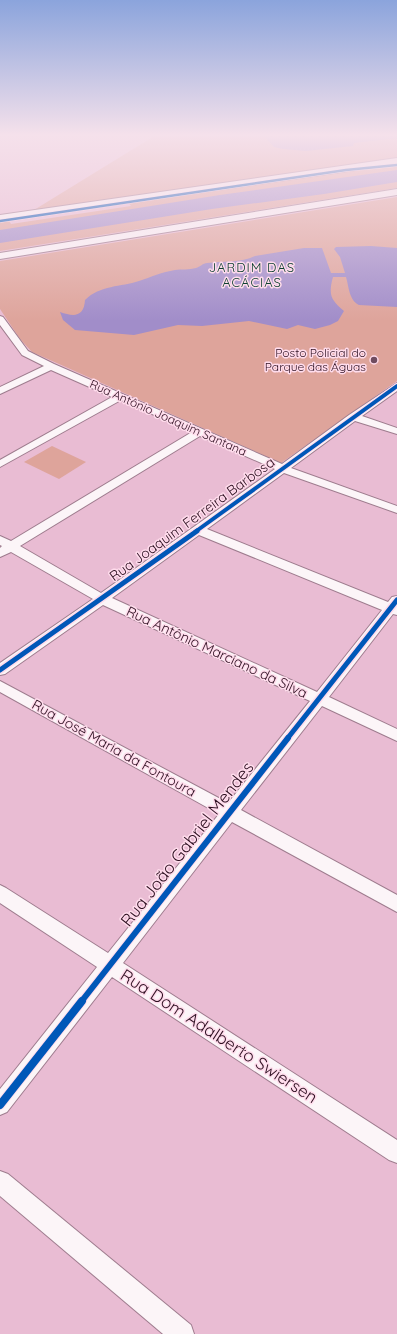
<svg xmlns="http://www.w3.org/2000/svg" width="397" height="1334" viewBox="0 0 397 1334" font-family="Quicksand,sans-serif">
	<style>
		.green { fill: #dea49b }
		.water { fill: #a18dc9 }
		.lines { fill: none; stroke-linecap: round; stroke-linejoin: round }
		.street-casing { stroke: #9e7c8e; stroke-width: 2 }
		.secondary-casing { stroke: #9e7c8e; stroke-width: 2 }
		.street { fill: #fcf5f8; fill-rule: evenodd }
		.secondary { fill: #fcf5f8; fill-rule: evenodd }
		.cycleway-far4-casing { stroke: #ffdcec; stroke-width: 3.5 }
		.cycleway-far3-casing { stroke: #ffdcec; stroke-width: 6 }
		.cycleway-far2-casing { stroke: #ffdcec; stroke-width: 8 }
		.cycleway-far1-casing { stroke: #ffdcec; stroke-width: 8 }
		.cycleway-casing { stroke: #ffdcec; stroke-width: 10 }
		.cycleway-far4 { stroke: #0057b8; stroke-width: 2.5 }
		.cycleway-far3 { stroke: #0057b8; stroke-width: 4 }
		.cycleway-far2 { stroke: #0057b8; stroke-width: 5 }
		.cycleway-far1 { stroke: #0057b8; stroke-width: 6 }
		.cycleway { stroke: #0057b8; stroke-width: 8 }
		.poi-dot { fill: #6f4c5f; stroke: #ffdcec; stroke-width: 1.5 }
		.labels { text-anchor: middle; stroke-width: 3; stroke-linejoin: round; paint-order: stroke }
		.far-poi-label { font-size: 12px; fill: #2d0f20; stroke: #ffdcec; text-anchor: end }
		.far-street-label { font-size: 12px; fill: #2d0f20; stroke: #ffdcec }
		.far-neighbourhood-label { font-size: 13px; letter-spacing: 1px; fill: #0c4030; stroke: #ffdcec }
		.street-label { font-size: 14px; fill: #2d0f20; stroke: #ffdcec }
		.near-street-label { font-size: 17px; fill: #2d0f20; stroke: #ffdcec }
	</style>
	<rect width="100%" height="100%" fill="#e9bcd3"/>
	<!-- green -->
	<g class="green">
		<polygon points="156,135 397,135 397,159 34,210"/>
		<polygon points="397,162 397,188 0,251 0,220 8,219 11,224 131,206 127,201"/>
		<polygon points="397,197 397,381 281,463 32,352 20,339 0,309 0,261"/>
		<polygon points="52,446 86,462 59,479 24,462"/>
	</g>
	<!-- water -->
	<g class="water">
		<polygon points="255,135 397,135 397,138 354,143 353,146 306,151 283,149 274,147 265,137"/>
		<polygon points="397,170 397,182 324,194 212,209 0,243 0,230 220,195"/>
		<path d="M371,246L397,248V307L359,305C349,300 349,287 346,277H333C328,295 331,300 344,311L338,321L330,325L315,329L298,325L287,329L249,321L202,326L178,325L134,335L75,330L63,320L60,312C74,317 84,317 85,300C100,285 121,287 139,281C151,277 162,272 175,270C182,269 189,270 196,268C200,267 203,263 207,263C223,261 241,263 255,256L304,248H322L331,273H345L340,257L334,249L336,247Z"/>
	</g>
	<g class="lines">
		<!-- street casing -->
		<g class="street-casing">
			<g id="street">
				<path d="M0,316L3,317L28,351L54,364L282,464L349,415L397,383V391L362,416L397,428V434L355,421L291,468L397,506V513L284,473L207,529L388,602L392,597L397,596V615L393,614L329,697L397,729V741L322,706L241,810L397,895V912L232,822L123,963L397,1140V1163L389,1160L112,977L7,1112L0,1115V1089L97,967L0,903V885L6,888L108,953L219,814L0,692V681L228,803L310,701L103,605L5,674L0,675V663L93,599L11,552L0,557V548L2,546L0,545V536L11,541L192,432L121,400L0,467V460L112,397L51,370L0,394V387L44,366L22,355L0,325ZM200,436L275,469L101,593L20,546ZM199,535L382,610L317,692L112,598Z"/>
				<polygon points="0,1171 8,1174 191,1325 194,1334 163,1334 0,1196"/>
			</g>
		</g>
		<!-- secondary casing -->
		<g class="secondary-casing">
			<g id="secondary">
				<polygon points="397,158 397,164 0,221 0,215"/>
				<polygon points="397,189 397,195 0,259 0,253"/>
			</g>
		</g>
		<!-- street -->
		<use href="#street" class="street"/>
		<!-- secondary -->
		<use href="#secondary" class="secondary"/>
		<!-- cycleway-far4 casing -->
		<g class="cycleway-far4-casing">
			<polyline id="cycleway-far4" points="0,221 346,170 397,165"/>
		</g>
		<!-- cycleway-far3 casing -->
		<g class="cycleway-far3-casing">
			<polyline id="cycleway-far3" points="195,532 397,386"/>
		</g>
		<!-- cycleway-far2 casing -->
		<g class="cycleway-far2-casing">
			<g id="cycleway-far2">
				<polyline points="0,670 197,531"/>
				<polyline points="287,739 397,600"/>
			</g>
		</g>
		<!-- cycleway-far1 casing -->
		<g class="cycleway-far1-casing">
			<polyline id="cycleway-far1" points="81,1002 288,738"/>
		</g>
		<!-- cycleway casing -->
		<g class="cycleway-casing">
			<polyline id="cycleway" points="0,1105 82,1001"/>
		</g>
		<!-- cycleway-far4 -->
		<use href="#cycleway-far4" class="cycleway-far4"/>
		<!-- cycleway-far3 -->
		<use href="#cycleway-far3" class="cycleway-far3"/>
		<!-- cycleway-far2 -->
		<use href="#cycleway-far2" class="cycleway-far2"/>
		<!-- cycleway-far1 -->
		<use href="#cycleway-far1" class="cycleway-far1"/>
		<!-- cycleway -->
		<use href="#cycleway" class="cycleway"/>
	</g>
	<!-- sky -->
	<linearGradient id="sky" x2="0" y2="1"><stop stop-color="#8ba4dc"/><stop offset="0.42" stop-color="#f5e1eb"/><stop offset="1" stop-color="#f5e1eb" stop-opacity="0"/></linearGradient>
	<rect width="397" height="321" fill="url(#sky)"/>
	<!-- markers -->
	<circle class="poi-dot" cx="374" cy="360" r="4"/>
	<g class="labels">
		<!-- far-poi labels -->
		<g class="far-poi-label">
			<text x="366" y="357">Posto Policial do<tspan x="366" dy="14">Parque das Águas</tspan></text>
		</g>
		<!-- far-street labels -->
		<g class="far-street-label">
			<text transform="translate(168 418) rotate(24)" y="4">Rua Antônio Joaquim Santana</text>
		</g>
		<!-- far-neighbourhood labels -->
		<g class="far-neighbourhood-label">
			<text x="252" y="272">JARDIM DAS<tspan x="252" dy="15">ACÁCIAS</tspan></text>
		</g>
		<!-- street labels -->
		<g class="street-label">
			<text transform="translate(192 519) rotate(-36)" y="5">Rua Joaquim Ferreira Barbosa</text>
			<text transform="translate(217 652) rotate(25)" y="5">Rua Antônio Marciano da Silva</text>
			<text transform="translate(114 748) rotate(29)" y="5">Rua José Maria da Fontoura</text>
		</g>
		<!-- near-street labels -->
		<g class="near-street-label">
			<text transform="translate(187 844) rotate(-52)" y="6">Rua João Gabriel Mendes</text>
			<text transform="translate(219 1036) rotate(33)" y="6">Rua Dom Adalberto Swiersen</text>
		</g>
	</g>
</svg>
